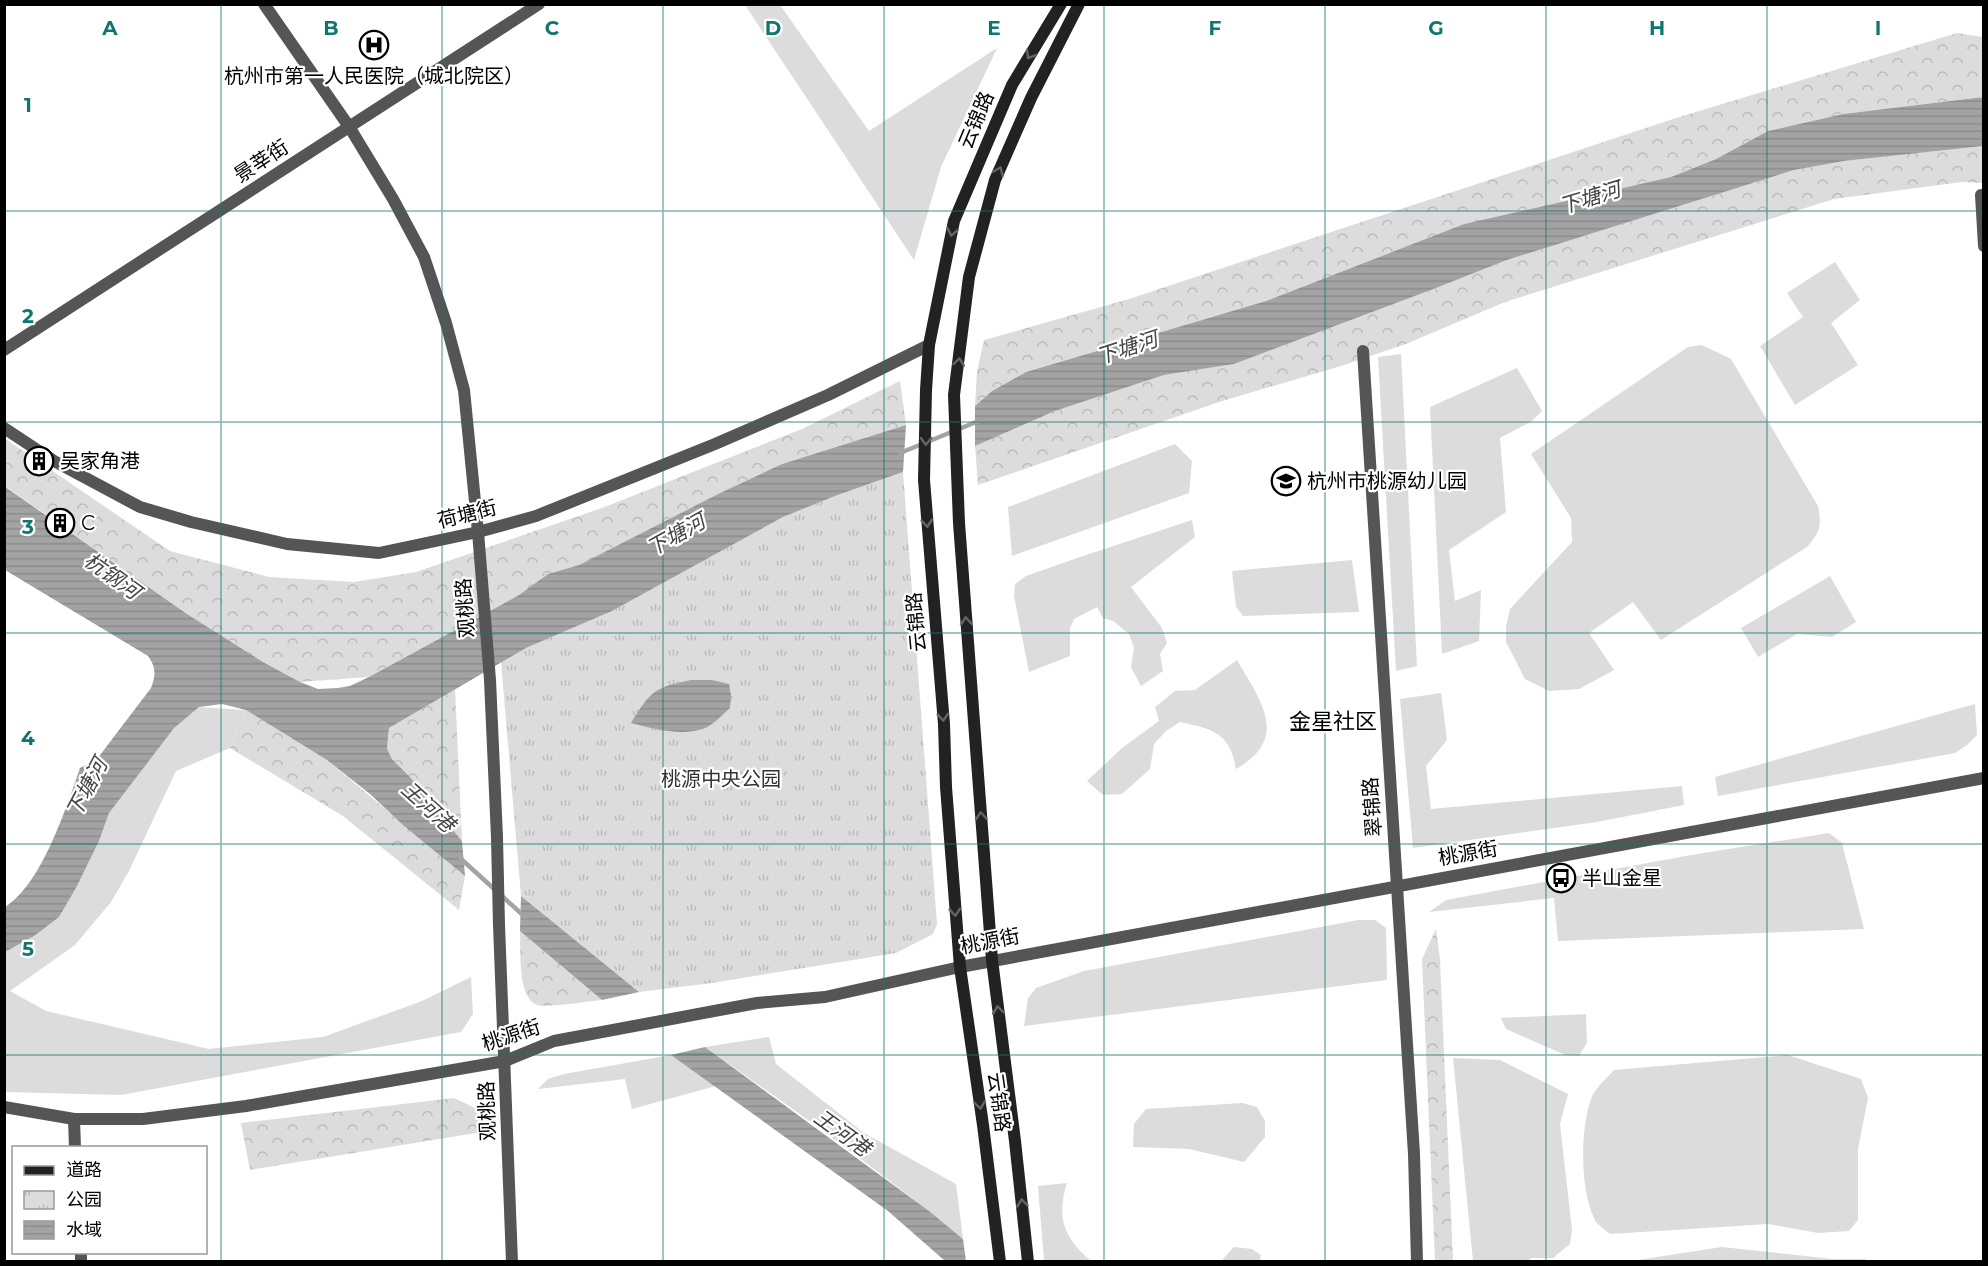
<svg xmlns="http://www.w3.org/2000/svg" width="1988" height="1266" viewBox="0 0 1988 1266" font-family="Montserrat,'Noto Sans SC',sans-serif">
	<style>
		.grass { fill: #dcdcdc }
		.forest { fill: url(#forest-crowns) }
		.park { fill: url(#park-tufts) }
		.water { fill: url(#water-rules) }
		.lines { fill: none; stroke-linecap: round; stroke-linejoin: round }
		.stream { stroke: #a3a3a3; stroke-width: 4.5 }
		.minor { stroke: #555; stroke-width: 12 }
		.tertiary { stroke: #555; stroke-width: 12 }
		.secondary { stroke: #222; stroke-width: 12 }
		.oneway { stroke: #646464 }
		.grid { fill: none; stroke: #0f766e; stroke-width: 1.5; stroke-opacity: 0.55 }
		.labels { text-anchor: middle; stroke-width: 4.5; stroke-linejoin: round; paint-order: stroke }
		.poi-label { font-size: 20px; fill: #000; stroke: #fff; text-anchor: start }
		.street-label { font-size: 20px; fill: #000; stroke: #fff }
		.park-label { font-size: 20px; fill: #333; stroke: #fff }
		.water-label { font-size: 21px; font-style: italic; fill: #444; stroke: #fff }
		.quarter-label { font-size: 22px; fill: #000; stroke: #fff }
		.grid-label { font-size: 20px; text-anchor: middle; font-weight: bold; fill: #0f766e; stroke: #fff; stroke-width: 4.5; stroke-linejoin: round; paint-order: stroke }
	</style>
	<defs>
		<pattern id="forest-crowns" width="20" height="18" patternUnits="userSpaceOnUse" patternTransform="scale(1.5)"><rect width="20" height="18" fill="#dcdcdc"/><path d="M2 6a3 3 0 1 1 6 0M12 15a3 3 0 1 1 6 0" fill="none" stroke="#bbb"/></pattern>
		<pattern id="park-tufts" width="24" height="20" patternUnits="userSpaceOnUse" patternTransform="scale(1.5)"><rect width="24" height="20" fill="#dcdcdc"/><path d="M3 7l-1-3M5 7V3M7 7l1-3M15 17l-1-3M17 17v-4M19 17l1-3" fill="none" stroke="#bbb"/></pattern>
		<pattern id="water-rules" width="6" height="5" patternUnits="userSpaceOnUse" patternTransform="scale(1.5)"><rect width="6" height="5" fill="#a3a3a3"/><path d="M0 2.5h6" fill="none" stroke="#8b8b8b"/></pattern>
	</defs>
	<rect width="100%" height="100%" fill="#fff"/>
	<!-- grass -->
	<g class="grass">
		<polygon points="745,5 780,5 869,131 997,48 941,167 914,260"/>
		<polygon points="1835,262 1860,300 1831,323 1858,365 1795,405 1760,346 1803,317 1787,293"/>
		<path d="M1702,345L1731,359L1818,506C1822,526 1820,532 1807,547L1661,640L1633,602L1589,633L1614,670L1579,689L1549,691L1525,679L1506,642V627L1510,609L1572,542L1571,518L1531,454L1688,347Z"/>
		<polygon points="1401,354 1417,666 1396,671 1378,357"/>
		<polygon points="1517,368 1542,411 1532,421 1500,438 1506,512 1449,550 1455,601 1481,590 1479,641 1442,654 1430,407"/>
		<polygon points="1175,444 1192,461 1189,493 1012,556 1008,507"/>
		<polygon points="1192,520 1195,537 1131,587 1162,628 1167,643 1160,654 1163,671 1141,686 1131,667 1134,648 1129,634 1113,621 1103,618 1097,607 1074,619 1070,628 1070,656 1029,672 1014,596 1015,584 1026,576 1080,557"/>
		<polygon points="1352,560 1359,612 1243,616 1236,607 1232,571"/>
		<polygon points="1830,576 1856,622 1832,637 1797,634 1758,657 1741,628"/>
		<path d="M1237,660C1260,700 1291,738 1236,769C1230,732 1212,729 1180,722L1166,731L1154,744L1150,769L1122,794L1103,795L1087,781L1122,748L1159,721L1155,707L1175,691L1195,690Z"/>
		<polygon points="1441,693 1447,740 1426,766 1431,809 1682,786 1684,805 1597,822 1413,848 1400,699"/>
		<polygon points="1975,704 1977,735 1967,745 1955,753 1718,796 1715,777"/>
		<polygon points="198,707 246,710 230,748 176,771 129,871 111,902 75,945 10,991 46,1011 209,1049 323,1037 422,1001 471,977 473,1014 461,1032 121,1095 5,1092 5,952 34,936 77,886 99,841 109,813 102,780"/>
		<polygon points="1829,833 1842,843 1864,929 1558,941 1554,898 1429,912 1446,900 1691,855"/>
		<polygon points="1358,920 1375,920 1386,928 1387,980 1024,1026 1028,998 1036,988 1084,971"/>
		<polygon points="1586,1014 1587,1043 1579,1056 1565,1055 1506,1029 1501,1018"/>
		<path d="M769,1037L776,1064L864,1133L956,1184L963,1239C881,1171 793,1109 705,1047Z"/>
		<polygon points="671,1055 716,1086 632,1109 625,1079 538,1089 548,1079 564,1074"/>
		<path d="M1788,1055L1861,1079L1868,1098L1858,1149V1220L1849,1231L1818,1233L1768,1224L1610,1234C1605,1229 1596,1225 1594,1218C1580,1188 1580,1130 1591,1099C1594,1089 1607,1078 1614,1070Z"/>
		<polygon points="1453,1058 1500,1060 1568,1094 1560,1124 1572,1230 1570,1244 1553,1258 1532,1258 1525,1262 1473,1261"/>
		<polygon points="1242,1103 1257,1107 1265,1121 1265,1137 1244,1162 1189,1149 1133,1147 1134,1124 1146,1109"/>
		<path d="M1067,1183C1056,1218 1064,1238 1091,1261H1044L1038,1186Z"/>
		<polygon points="1234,1247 1252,1249 1261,1255 1260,1261 1221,1261"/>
		<polygon points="1722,1247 1832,1259 1866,1259 1866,1261 1631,1261"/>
	</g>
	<!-- forest -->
	<g class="forest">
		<polygon points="1957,33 1983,37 1983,97 1843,114 1768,131 1716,159 1671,177 1464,224 1266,301 1026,372 992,391 975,406 977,372 984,340 1129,299 1676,118"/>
		<polygon points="1983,146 1983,183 1962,182 1834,199 1505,302 1406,344 1341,366 1219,402 978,485 975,446 1055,411 1164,375 1234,364 1436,288 1507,260 1794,170 1844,161"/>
		<polygon points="900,381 906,425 782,464 720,493 579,565 548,574 519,595 369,677 300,682 263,662 187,614 5,486 4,438 170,551 269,577 354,582 416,572 602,508 802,429"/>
		<polygon points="455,689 462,841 410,777 392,759 387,749 389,728"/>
		<polygon points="246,710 327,760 465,876 459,910 343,816 230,748"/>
		<polygon points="1436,929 1440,960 1453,1261 1435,1261 1422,959"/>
		<path d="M520,931L602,1000C590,1001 546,1008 537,1005C517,997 521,950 520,931Z"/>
		<polygon points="454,1098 477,1109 482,1132 250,1170 241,1123"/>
	</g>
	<!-- park -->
	<polygon class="park" points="903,472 937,924 933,934 896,953 712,983 639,992 521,896 501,662 526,648 612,611 783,517 835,496"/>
	<!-- water -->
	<g class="water">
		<polygon points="1983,97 1983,146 1844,161 1794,170 1507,260 1436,288 1234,364 1164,375 1055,411 975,446 975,406 992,391 1026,372 1266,301 1464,224 1671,177 1716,159 1768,131 1843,114"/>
		<path d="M906,425L903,472L835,496L783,517L612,611L526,648L389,728L387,749L392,759L410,777L462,841L465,876L403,825L370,794L327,760L246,710L222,704L199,707L174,728L109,813L99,841L77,886L59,917L34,936L5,952V907C42,884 66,808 80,768L97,759L151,688C156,675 156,667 148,656L5,570L4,486L187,614L263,662L300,682L318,689L338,688L350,686L369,677L424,647L519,595L548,574L579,565L720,493L782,464Z"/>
		<path d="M691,680H712L729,684L731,695L730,708C722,715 713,725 703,729C680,736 654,729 631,723C651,691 653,688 691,680Z"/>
		<polygon points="521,896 639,992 602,1000 520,931"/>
		<polygon points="705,1047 929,1211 963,1239 966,1261 945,1261 888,1211 671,1055"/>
	</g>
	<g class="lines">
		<!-- stream -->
		<g class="stream">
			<polyline points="900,453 981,420"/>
			<polyline points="460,858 525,917"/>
		</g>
		<!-- minor -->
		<polyline class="minor" points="1363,351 1414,1154 1417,1262"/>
		<!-- tertiary -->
		<g class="tertiary">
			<polyline points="264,4 350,128 393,199 424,257 446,323 464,390 478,532 490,680 497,837 499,925 512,1262"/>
			<polyline points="1981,195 1984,246"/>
			<polyline points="4,350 539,4"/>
			<polyline points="4,428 54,461 140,507 191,522 287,544 379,553 478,532 536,516 715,444 828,395 929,345"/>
			<polyline points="4,1107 74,1119 143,1119 246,1106 505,1061 554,1041 757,1003 825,997 960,967 1984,778"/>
			<polyline points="74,1119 75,1148"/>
			<polyline points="81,1252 81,1262"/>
		</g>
		<!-- secondary -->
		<g class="secondary">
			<polyline points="1000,1262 983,1125 960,967 946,787 944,724 924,480 926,390 929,345 954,221 1012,85 1061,4"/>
			<polyline points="1028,1262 1015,1141 992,960 959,523 954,395 969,277 995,180 1031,98 1079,4"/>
		</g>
	</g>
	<!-- one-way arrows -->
	<defs><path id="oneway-chevron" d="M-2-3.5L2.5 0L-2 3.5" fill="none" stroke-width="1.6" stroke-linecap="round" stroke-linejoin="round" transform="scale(1.5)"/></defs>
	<g class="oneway">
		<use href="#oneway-chevron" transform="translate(1030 55) rotate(121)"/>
		<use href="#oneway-chevron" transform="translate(999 171) rotate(-67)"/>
		<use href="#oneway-chevron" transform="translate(952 232) rotate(101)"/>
		<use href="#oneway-chevron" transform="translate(959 362) rotate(-82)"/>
		<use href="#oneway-chevron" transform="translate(926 441) rotate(91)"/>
		<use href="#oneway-chevron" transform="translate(927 523) rotate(85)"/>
		<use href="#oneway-chevron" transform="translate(966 621) rotate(-94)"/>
		<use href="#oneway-chevron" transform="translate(943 717) rotate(86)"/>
		<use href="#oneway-chevron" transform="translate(981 816) rotate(-94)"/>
		<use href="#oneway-chevron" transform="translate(955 912) rotate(86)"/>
		<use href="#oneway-chevron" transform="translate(998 1010) rotate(-97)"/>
		<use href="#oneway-chevron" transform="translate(980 1105) rotate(82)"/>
		<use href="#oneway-chevron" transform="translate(1022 1203) rotate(-96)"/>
	</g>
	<!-- grid -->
	<path class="grid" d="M221,4V1262M442,4V1262M663,4V1262M884,4V1262M1104,4V1262M1325,4V1262M1546,4V1262M1767,4V1262M4,211H1984M4,422H1984M4,633H1984M4,844H1984M4,1055H1984"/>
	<!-- icons -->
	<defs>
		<g id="hospital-ring" transform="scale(1.5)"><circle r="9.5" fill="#fff" stroke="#000" stroke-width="1.5"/><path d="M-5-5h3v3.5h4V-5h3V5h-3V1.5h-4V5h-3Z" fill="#000"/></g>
		<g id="building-ring" transform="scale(1.5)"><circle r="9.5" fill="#fff" stroke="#000" stroke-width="1.5"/><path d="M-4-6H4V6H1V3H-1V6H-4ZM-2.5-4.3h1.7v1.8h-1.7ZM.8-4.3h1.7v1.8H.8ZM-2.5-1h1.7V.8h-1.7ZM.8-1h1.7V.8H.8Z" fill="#000"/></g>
		<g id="school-ring" transform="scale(1.5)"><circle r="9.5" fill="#fff" stroke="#000" stroke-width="1.5"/><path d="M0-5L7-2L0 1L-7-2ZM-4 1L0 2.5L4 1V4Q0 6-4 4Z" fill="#000"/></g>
		<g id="bus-ring" transform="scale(1.5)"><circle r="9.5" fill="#fff" stroke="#000" stroke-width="1.5"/><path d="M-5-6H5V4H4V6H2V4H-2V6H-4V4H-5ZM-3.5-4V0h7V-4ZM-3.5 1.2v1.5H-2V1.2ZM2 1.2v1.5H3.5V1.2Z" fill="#000"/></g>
	</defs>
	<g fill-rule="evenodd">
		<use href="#hospital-ring" x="374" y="45"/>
		<use href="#building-ring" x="39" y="461"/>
		<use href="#school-ring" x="1286" y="481"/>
		<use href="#building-ring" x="60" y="523"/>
		<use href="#bus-ring" x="1561" y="878"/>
	</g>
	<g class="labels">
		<!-- poi labels -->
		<g class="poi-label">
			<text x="374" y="83" text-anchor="middle">杭州市第一人民医院（城北院区）</text>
			<text x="60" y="468">吴家角港</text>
			<text x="1307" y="488">杭州市桃源幼儿园</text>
			<text x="81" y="530">C</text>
			<text x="1582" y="885">半山金星</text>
		</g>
		<!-- street labels -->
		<g class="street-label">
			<text transform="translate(976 120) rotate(-67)" y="7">云锦路</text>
			<text transform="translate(261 161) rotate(-33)" y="7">景莘街</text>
			<text transform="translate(467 514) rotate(-14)" y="7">荷塘街</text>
			<text transform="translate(465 608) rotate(-94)" y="7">观桃路</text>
			<text transform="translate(916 622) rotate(-95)" y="7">云锦路</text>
			<text transform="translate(1372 807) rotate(-94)" y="7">翠锦路</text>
			<text transform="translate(1468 853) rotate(-10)" y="7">桃源街</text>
			<text transform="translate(990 941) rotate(-11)" y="7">桃源街</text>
			<text transform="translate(511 1035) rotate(-18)" y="7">桃源街</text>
			<text transform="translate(999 1102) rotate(82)" y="7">云锦路</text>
			<text transform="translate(487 1111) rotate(-92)" y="7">观桃路</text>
		</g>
		<!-- park labels -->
		<g class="park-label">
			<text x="721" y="786">桃源中央公园</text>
		</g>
		<!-- water labels -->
		<g class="water-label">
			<text transform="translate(1590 198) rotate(-17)" y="7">下塘河</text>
			<text transform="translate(1127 348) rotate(-18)" y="7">下塘河</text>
			<text transform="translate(676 535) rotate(-29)" y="7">下塘河</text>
			<text transform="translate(112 576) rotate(36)" y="7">杭钢河</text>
			<text transform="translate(87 788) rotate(-62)" y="7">下塘河</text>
			<text transform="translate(428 807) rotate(42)" y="7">王河港</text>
			<text transform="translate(842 1133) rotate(36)" y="7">王河港</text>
		</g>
		<!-- quarter labels -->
		<g class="quarter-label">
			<text x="1333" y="729">金星社区</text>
		</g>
	</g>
	<g class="grid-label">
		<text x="110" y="35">A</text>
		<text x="331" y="35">B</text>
		<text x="552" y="35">C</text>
		<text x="773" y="35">D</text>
		<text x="994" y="35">E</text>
		<text x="1215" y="35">F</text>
		<text x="1436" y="35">G</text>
		<text x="1657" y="35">H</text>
		<text x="1878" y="35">I</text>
		<text x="28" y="112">1</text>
		<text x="28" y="323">2</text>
		<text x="28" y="534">3</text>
		<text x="28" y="745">4</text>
		<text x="28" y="956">5</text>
	</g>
	<!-- border -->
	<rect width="1988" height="1266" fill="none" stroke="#000000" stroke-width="12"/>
	<!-- legend -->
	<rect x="12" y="1146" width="195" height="108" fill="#ffffff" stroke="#999999" stroke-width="1.5"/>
	<rect x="24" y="1166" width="30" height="9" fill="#222222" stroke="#999999" stroke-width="1.5"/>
	<text x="66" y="1176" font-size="18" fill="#000000">道路</text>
	<rect x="24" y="1191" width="30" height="18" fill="url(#park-tufts)" stroke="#999999" stroke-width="1.5"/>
	<text x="66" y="1206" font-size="18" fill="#000000">公园</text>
	<rect x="24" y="1221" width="30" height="18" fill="url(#water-rules)" stroke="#999999" stroke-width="1.5"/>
	<text x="66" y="1236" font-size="18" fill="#000000">水域</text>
</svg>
